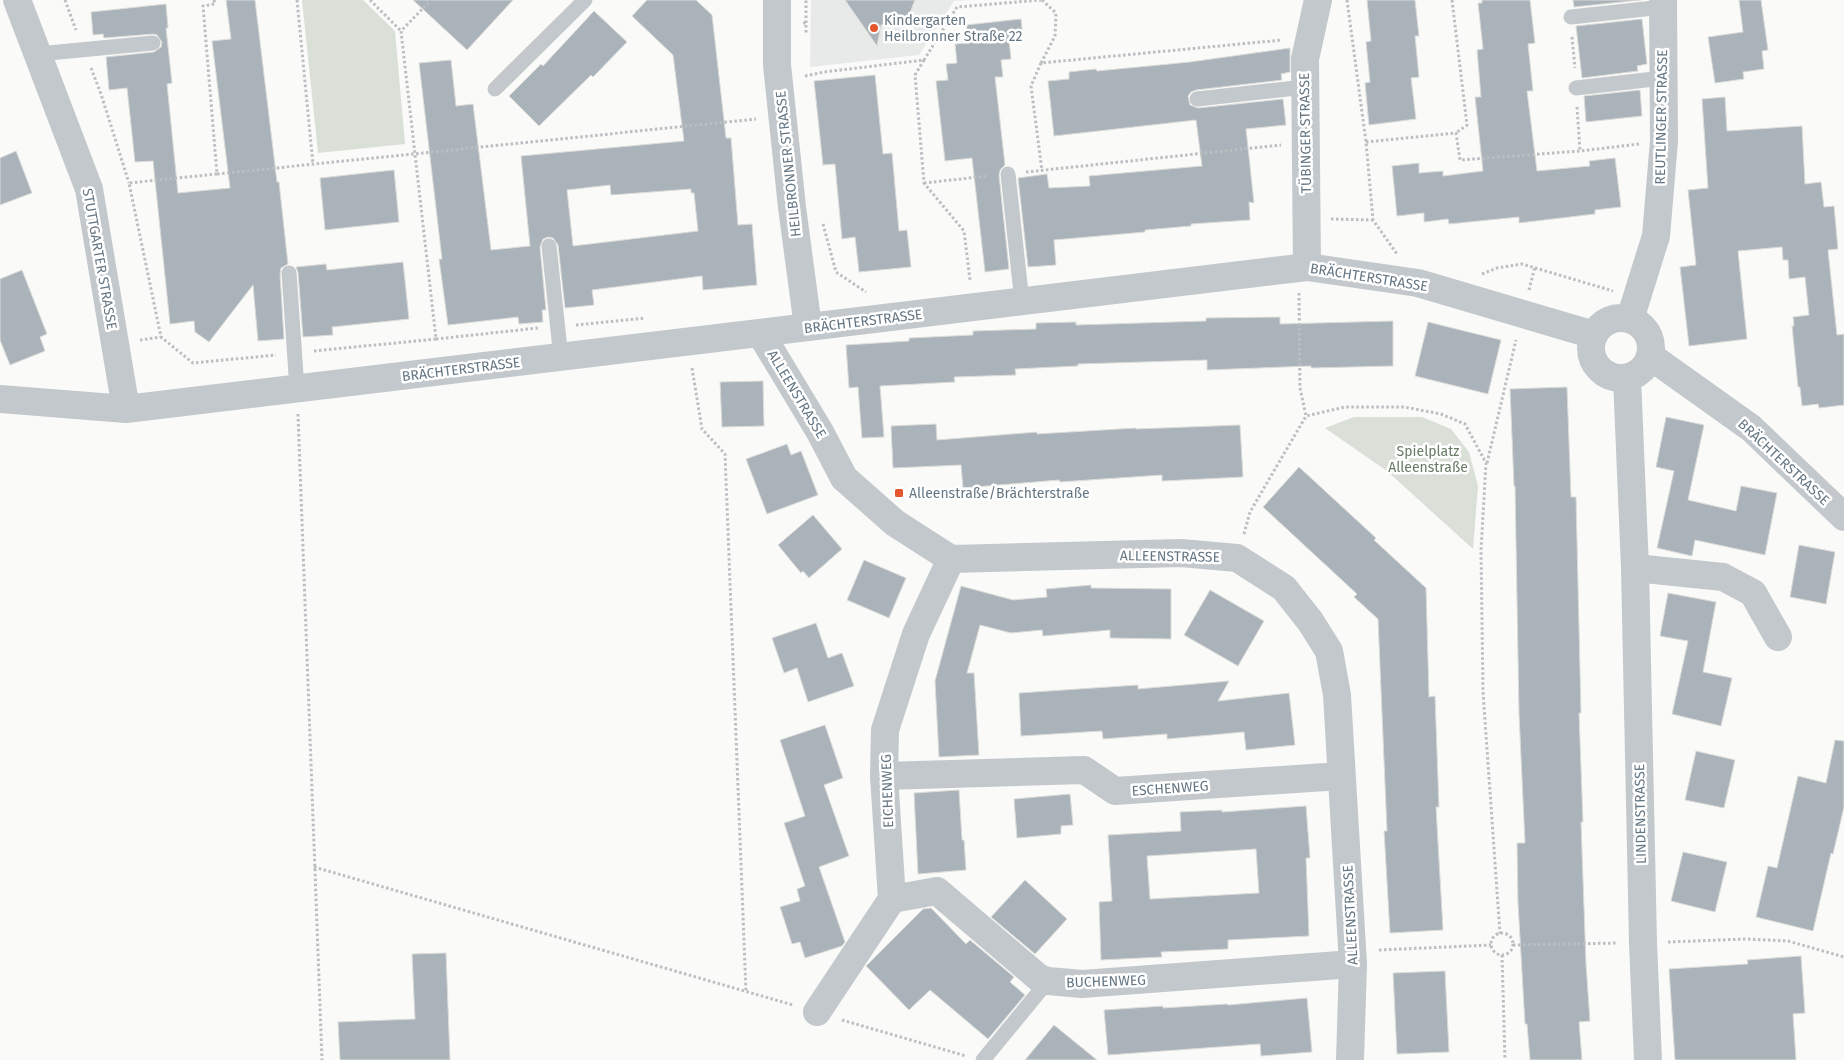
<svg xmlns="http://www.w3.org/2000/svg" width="1844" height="1060" viewBox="0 0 1844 1060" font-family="'Fira Sans',sans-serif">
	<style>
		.built { fill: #e8e9e9 }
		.green { fill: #dadfd7 }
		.building { fill: #aab3b9; stroke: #dcdcda; fill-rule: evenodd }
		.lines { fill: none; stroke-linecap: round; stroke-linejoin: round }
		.path { stroke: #bbbfc2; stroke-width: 3; stroke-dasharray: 2.5 2.5; stroke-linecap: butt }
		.service { stroke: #c3c8cc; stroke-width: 15 }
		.minor { stroke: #c3c8cc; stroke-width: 28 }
		.poi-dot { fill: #e4572e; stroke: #fff; stroke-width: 2 }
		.labels { text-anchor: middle; stroke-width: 5; stroke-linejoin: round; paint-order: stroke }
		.poi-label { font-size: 14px; fill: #657683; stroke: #fff; text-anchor: start }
		.street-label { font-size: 14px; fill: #657683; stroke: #fff }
		.park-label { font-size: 14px; fill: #687a64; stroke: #fff }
	</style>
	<rect width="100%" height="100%" fill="#fafaf8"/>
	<!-- built -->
	<polygon class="built" points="811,0 972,0 954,1 919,55 810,67"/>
	<!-- green -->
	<g class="green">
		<polygon points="302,0 363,0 395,31 405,144 318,153"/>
		<polygon points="1354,417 1422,417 1451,429 1469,452 1478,486 1473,549 1387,471 1325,428"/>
	</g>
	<!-- building -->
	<g class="building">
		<polygon points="226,0 255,0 277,182 279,182 288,264 281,268 280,274 284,339 258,341 253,285 209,342 195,332 194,321 170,324 153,161 135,162 127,88 109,90 106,57 154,52 161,47 162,42 157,35 153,34 104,38 103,34 93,35 91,12 166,4 168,28 166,28 172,83 167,84 178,193 230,188 212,41 231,39"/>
		<polygon points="413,0 513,0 467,50"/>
		<path d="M647,0H696L712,15L726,138H731L738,225L752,224L757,285L703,290L702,276L592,290L594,305L565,308L558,245L553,238L548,237L543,239L540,247L546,310H542L543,322L519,324L518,317L448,325L439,259H442L419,63L451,60L456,106L473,104L491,250L530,246L521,156L684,141L673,55L632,16ZM610,185L611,195L691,189V193H694L698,231L573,246L567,190Z"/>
		<polygon points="845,0 915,0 906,23 881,25 877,46"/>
		<polygon points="1367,0 1415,0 1419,36 1415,36 1419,77 1411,78 1416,119 1369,125 1365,83 1370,82 1366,42 1371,41"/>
		<polygon points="1482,0 1530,0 1535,43 1528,44 1533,91 1527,91 1537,171 1590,166 1589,161 1615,158 1621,207 1595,210 1595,214 1519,223 1519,217 1449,224 1448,219 1424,222 1424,213 1397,216 1392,166 1419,163 1419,173 1443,171 1443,176 1483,171 1475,97 1481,97 1477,50 1483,49 1478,3 1482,3"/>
		<polygon points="1573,0 1641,0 1574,7"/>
		<polygon points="1739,0 1761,0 1768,50 1762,51 1764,69 1743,72 1744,79 1715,83 1708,37 1743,32"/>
		<polygon points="594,11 627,42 593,77 591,75 539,126 509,96 541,64 543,66"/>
		<polygon points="1021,19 1023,39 1009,40 1011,59 1001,60 1003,77 995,77 1005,165 1000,170 999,175 1009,269 985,272 972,158 945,161 936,81 948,80 946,64 957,63 955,44 968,43 966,25"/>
		<polygon points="1642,19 1647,64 1637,66 1638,71 1582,78 1576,26"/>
		<polygon points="1290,48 1290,72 1281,74 1282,80 1196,90 1191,92 1188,96 1190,105 1198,108 1283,99 1286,125 1246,129 1254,203 1249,202 1250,220 1191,224 1191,226 1145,230 1145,232 1054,240 1056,265 1028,267 1018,178 1047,174 1049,188 1090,186 1089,176 1202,166 1196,120 1054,136 1048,81 1069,79 1069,72 1096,69 1097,71 1190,62"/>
		<polygon points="875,75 883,154 892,153 899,231 907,230 911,267 859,272 855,237 842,239 835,164 823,165 814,81"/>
		<polygon points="1640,90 1642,116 1586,122 1584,96"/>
		<polygon points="1725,97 1727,131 1802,126 1805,184 1821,182 1824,207 1834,206 1838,249 1828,250 1837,335 1844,334 1844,405 1819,408 1818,404 1802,406 1800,387 1798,387 1792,326 1794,326 1793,317 1809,315 1805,277 1789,279 1788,260 1783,260 1782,247 1738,251 1747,339 1689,346 1680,267 1696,265 1688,190 1708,188 1702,99"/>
		<polygon points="16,151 32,193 0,205 0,158"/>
		<polygon points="394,170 399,222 325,230 320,178"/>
		<polygon points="403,262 409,319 332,327 333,335 303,337 298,272 296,267 326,264 327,270"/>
		<polygon points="22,270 47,334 40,337 45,351 10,365 0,340 0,279"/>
		<polygon points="1280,317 1280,324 1393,321 1393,366 1311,368 1311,366 1207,370 1207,360 1078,364 1078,366 1015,369 1016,375 954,377 955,382 880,386 884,437 862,438 858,387 849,388 846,345 909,341 909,338 973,335 973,331 1036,329 1036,323 1076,322 1076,325 1206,321 1206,318"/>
		<polygon points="1428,322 1501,340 1488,394 1415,376"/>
		<polygon points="763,381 764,426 722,427 720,382"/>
		<polygon points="1567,387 1571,497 1576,497 1581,713 1579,713 1583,822 1581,822 1586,964 1590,1021 1579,1022 1582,1060 1530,1060 1527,1024 1525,1024 1518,903 1517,843 1525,843 1519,714 1515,486 1514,486 1510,389"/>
		<polygon points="1666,417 1704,425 1688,500 1736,511 1741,486 1777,493 1765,555 1695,540 1692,556 1657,548 1674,471 1656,467"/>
		<polygon points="936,424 937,440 1037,432 1037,434 1136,428 1136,429 1240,425 1243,477 1162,481 1162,475 1060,482 1059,480 963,488 961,465 893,468 891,426"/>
		<polygon points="787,444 791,455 801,451 818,495 767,514 746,459"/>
		<polygon points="1299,467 1376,538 1374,540 1426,588 1429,697 1435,696 1439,807 1436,807 1443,930 1390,933 1384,831 1387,831 1378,619 1354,597 1357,594 1263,507"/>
		<polygon points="813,515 842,549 809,578 803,571 801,573 778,545"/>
		<polygon points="1799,545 1835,552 1826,604 1790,597"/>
		<polygon points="864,560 906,578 889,618 847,600"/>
		<polygon points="1091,585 1091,588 1171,589 1171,639 1110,638 1110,630 1043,636 1042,630 1011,633 980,625 967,673 974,673 979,755 939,757 935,681 961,586 1013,600 1047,597 1046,589"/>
		<polygon points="1210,590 1264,621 1238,666 1184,635"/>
		<polygon points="1668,593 1716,602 1703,672 1732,678 1721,726 1672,714 1688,641 1660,636"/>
		<polygon points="816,623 828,658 842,653 854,686 808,702 797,668 784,673 772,638"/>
		<polygon points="1229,681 1218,701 1289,693 1295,745 1246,750 1244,732 1167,739 1167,734 1103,739 1102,731 1021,736 1019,693 1138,685 1138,689"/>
		<polygon points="825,725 843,778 824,785 849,856 819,867 845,942 842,946 805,958 800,942 792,944 780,907 800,901 797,889 805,886 784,823 805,816 780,740"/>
		<polygon points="1835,740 1844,741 1844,807 1833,854 1831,853 1813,931 1756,917 1768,866 1777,868 1798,776 1826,783"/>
		<polygon points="1696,751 1735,760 1724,808 1685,800"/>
		<polygon points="959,790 962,840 964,840 966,870 918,874 914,793"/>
		<polygon points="1070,794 1073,825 1061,826 1061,834 1017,838 1014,799"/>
		<path d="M1306,806L1310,858H1306L1309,936L1228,940V949L1161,952L1162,957L1101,960L1099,902L1112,901L1108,835L1181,831L1180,812L1222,810V812ZM1256,849L1259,893L1150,899L1147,856Z"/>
		<polygon points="1683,852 1727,862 1715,912 1671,901"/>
		<polygon points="1025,880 1067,919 1035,954 991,917"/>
		<polygon points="931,908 966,944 970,940 1014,977 1010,982 1025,995 988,1039 930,990 909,1010 866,966 923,909"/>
		<polygon points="446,953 450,1060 340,1060 338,1022 415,1019 412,954"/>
		<polygon points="1801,956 1805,1013 1793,1014 1796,1060 1675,1060 1669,969 1748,964 1747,960"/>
		<polygon points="1445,971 1449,1052 1397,1054 1393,973"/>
		<polygon points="1307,998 1312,1052 1261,1056 1260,1044 1108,1055 1104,1010 1163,1006 1163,1008 1227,1004 1228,1005"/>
		<polygon points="1054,1025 1097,1060 1025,1060"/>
	</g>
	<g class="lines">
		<!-- path -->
		<g class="path">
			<polyline points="65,0 76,30"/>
			<polyline points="214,0 215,4 203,6 217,174 756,119"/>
			<polyline points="297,0 313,164"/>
			<polyline points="370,0 401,31"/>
			<polyline points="1042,0 1056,13 1055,36 1041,63 1282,40"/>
			<polyline points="1347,0 1366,142 1373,220 1397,254"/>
			<polyline points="1452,0 1467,125 1456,133"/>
			<polyline points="803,23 806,23 806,34"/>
			<polyline points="806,23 806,0"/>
			<polyline points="1572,37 1575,68"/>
			<polyline points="924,60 915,75 924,183 964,231 970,280"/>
			<polyline points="1041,63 1031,86 1042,171"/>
			<polyline points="91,68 101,94 129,183"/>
			<polyline points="805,76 824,72 924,60 957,7 1041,0"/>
			<polyline points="1577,107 1580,151"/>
			<polyline points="1366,142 1456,133 1460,160 1580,151 1639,144"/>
			<polyline points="1026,172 1281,145"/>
			<polyline points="217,174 129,183 161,337 193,363 276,355"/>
			<polyline points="924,183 988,176"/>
			<polyline points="1331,219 1373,220"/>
			<polyline points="823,224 836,272 866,292"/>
			<polyline points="1482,274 1497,268 1522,264 1613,291"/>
			<polyline points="1529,290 1535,267"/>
			<polyline points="1299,293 1300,388 1306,416 1345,407 1404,407 1441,414 1465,424 1486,463 1481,550 1483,692 1500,934"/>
			<polyline points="576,325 645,318"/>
			<polyline points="436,339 538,328"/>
			<polyline points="140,340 161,337"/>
			<polyline points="314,351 436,339 401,31 431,0"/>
			<polyline points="692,368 702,429 725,454 746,992"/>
			<polyline points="298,414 322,1060"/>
			<polyline points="1487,463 1516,340"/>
			<polyline points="1244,534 1250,512 1306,416"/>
			<polyline points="314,867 793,1005"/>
			<circle cx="1502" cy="944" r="11"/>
			<polyline points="1668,942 1746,939 1788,941 1844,957"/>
			<polyline points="1513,945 1617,943"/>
			<polyline points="1379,950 1491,945"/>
			<polyline points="1502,955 1505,1060"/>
			<polyline points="842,1020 966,1056"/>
		</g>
		<!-- service -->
		<g class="service">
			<polyline points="1571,17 1663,7"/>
			<polyline points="38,54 153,43"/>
			<polyline points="1576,88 1663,78"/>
			<polyline points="495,89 585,0"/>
			<polyline points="1197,99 1305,87"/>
			<polyline points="1008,174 1022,302"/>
			<polyline points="549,246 561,358"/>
			<polyline points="289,273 297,389"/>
			<polyline points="983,1060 1048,981"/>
		</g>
		<!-- minor -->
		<g class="minor">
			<polyline points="17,0 89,189 126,409"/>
			<polyline points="777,0 777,65 792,207 808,327"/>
			<polyline points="1307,267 1305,59 1318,0"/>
			<circle cx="1621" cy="348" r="30"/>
			<polyline points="1630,319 1656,236 1664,141 1663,0"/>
			<polyline points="761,334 820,432 844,478 895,523 951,559 1181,553 1237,558 1284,588 1310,621 1329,651 1337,695 1353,964 1350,1060"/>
			<polyline points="1650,356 1751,428 1844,517"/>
			<polyline points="1627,378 1635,568 1643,943 1648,1060"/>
			<polyline points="0,399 126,409 1307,267 1418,283 1594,335"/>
			<polyline points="1635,568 1723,577 1753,593 1778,637"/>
			<polyline points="884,776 1084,770 1115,791 1341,776"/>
			<polyline points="892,899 937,891 1039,978 1048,981 1082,984 1353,964"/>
			<polyline points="817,1012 892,899 884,776 885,730 916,634 951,559"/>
		</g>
	</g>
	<!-- markers -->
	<g class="poi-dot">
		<circle cx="874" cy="28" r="5"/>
		<rect x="894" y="488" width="10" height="10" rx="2.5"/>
	</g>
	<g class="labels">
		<!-- poi labels -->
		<g class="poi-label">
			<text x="884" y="25">Kindergarten<tspan x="884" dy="16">Heilbronner Straße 22</tspan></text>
			<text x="909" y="498">Alleenstraße/Brächterstraße</text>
		</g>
		<!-- street labels -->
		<g class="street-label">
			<text transform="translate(1661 117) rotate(-89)" y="5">REUTLINGER STRASSE</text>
			<text transform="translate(1305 133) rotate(-91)" y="5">TÜBINGER STRASSE</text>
			<text transform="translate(788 164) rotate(-96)" y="5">HEILBRONNER STRASSE</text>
			<text transform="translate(100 259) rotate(80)" y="5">STUTTGARTER STRASSE</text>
			<text transform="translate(1369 277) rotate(9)" y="5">BRÄCHTERSTRASSE</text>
			<text transform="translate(863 321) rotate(-7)" y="5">BRÄCHTERSTRASSE</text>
			<text transform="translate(461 369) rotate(-7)" y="5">BRÄCHTERSTRASSE</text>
			<text transform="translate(797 394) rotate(59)" y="5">ALLEENSTRASSE</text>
			<text transform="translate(1784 462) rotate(43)" y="5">BRÄCHTERSTRASSE</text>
			<text transform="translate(1170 556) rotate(1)" y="5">ALLEENSTRASSE</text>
			<text transform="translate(1170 788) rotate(-4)" y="5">ESCHENWEG</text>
			<text transform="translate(887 791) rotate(-92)" y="5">EICHENWEG</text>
			<text transform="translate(1640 814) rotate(-91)" y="5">LINDENSTRASSE</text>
			<text transform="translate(1350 915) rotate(-93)" y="5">ALLEENSTRASSE</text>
			<text transform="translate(1106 981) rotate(-2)" y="5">BUCHENWEG</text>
		</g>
		<!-- park labels -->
		<g class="park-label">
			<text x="1428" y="456">Spielplatz<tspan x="1428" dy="16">Alleenstraße</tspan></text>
		</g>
	</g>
</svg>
